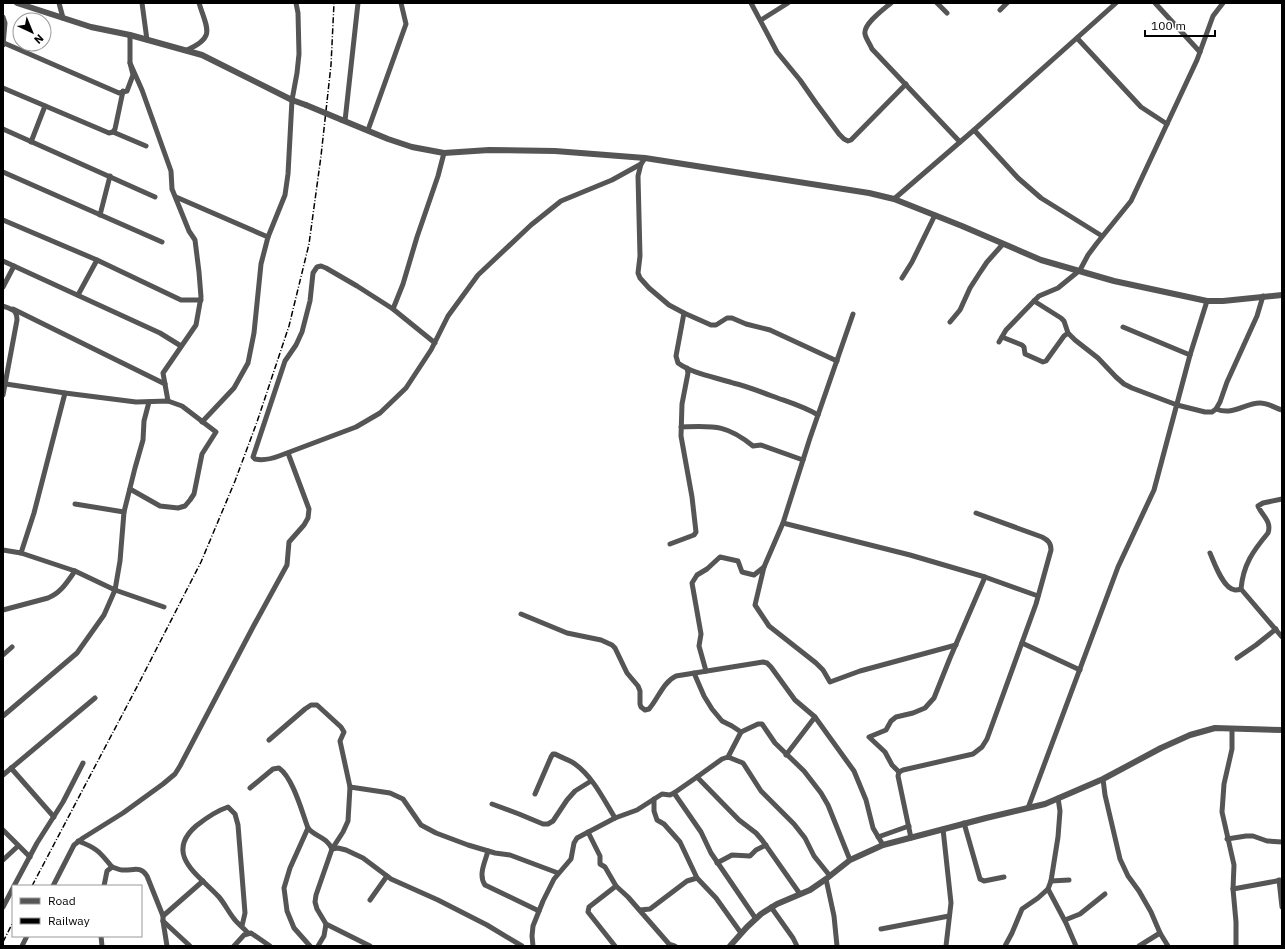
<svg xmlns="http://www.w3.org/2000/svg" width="1285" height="949" viewBox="0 0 1285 949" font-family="'IBM Plex Sans',sans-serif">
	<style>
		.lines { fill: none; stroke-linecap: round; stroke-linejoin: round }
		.minor { stroke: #555; stroke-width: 5 }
		.tertiary { stroke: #555; stroke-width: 6 }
		.rail { stroke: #000; stroke-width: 1.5; stroke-dasharray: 6 2 1 2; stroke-linecap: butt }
		.tertiary-bridge { stroke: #555; stroke-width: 6 }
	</style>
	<rect width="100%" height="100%" fill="#fff"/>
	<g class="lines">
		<!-- minor -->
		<g class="minor">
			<polyline points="59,3 63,18"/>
			<polyline points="142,3 147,40"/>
			<polyline points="751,3 777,52 800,80 816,103 839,134 844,139 848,141 851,140 906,84"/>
			<path d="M891,3C884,9 863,24 865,34C866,39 870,44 872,49L960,142"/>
			<polyline points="937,3 947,13"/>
			<polyline points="1155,3 1200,52"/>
			<polyline points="1000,10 1007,3"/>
			<polyline points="3,17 5,23 3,45"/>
			<polyline points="761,20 788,3"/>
			<polyline points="1077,38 1141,107 1167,124"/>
			<polyline points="4,43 119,93 127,91 133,75 130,63 130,35"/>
			<path d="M187,50C216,37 207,29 199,3"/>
			<polyline points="130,63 142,90 171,171 172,189 189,231 195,240 199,272 201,297 196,325 163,373 168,401"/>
			<polyline points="3,88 109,133 113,132 146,146"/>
			<polyline points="345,121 358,3"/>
			<polyline points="3,129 155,197"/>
			<polyline points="368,130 406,24 401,3"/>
			<polyline points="974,130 1018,178 1041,198 1102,236"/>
			<polyline points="113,132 115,129 123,91"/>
			<polyline points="31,142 45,106"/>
			<polyline points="641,164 638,176 640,256 638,273 640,278 649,288 669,305 684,313 711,325 716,325 727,318 732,318 746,324 770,330 837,361"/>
			<polyline points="3,172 162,242"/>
			<polyline points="176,197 268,237"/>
			<polyline points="894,199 974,130 1116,3"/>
			<polyline points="100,215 110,176"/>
			<polyline points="3,220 97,260 181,300 201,300"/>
			<polyline points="3,261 160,333 181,346"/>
			<polyline points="902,278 912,262 935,215"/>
			<polyline points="3,287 14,266"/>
			<polyline points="78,295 97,260"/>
			<polyline points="1034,301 1061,318 1064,321 1068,333 1075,340 1098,358 1116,377 1124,384 1132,388 1177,405 1205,412 1212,412 1216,409 1220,402 1227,382 1257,316 1263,296"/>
			<path d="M3,306C12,309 17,310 17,320L3,395"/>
			<polyline points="13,309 165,384"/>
			<polyline points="393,309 403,284 417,237 438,176 444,153"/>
			<path d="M684,313L676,356L678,363C693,374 715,377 733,383C746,386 759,391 772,396C788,402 803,406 818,415"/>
			<polyline points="853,314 810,438 783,523 764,567 755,605 769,626 816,663 823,670 830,682 860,671 956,645"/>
			<polyline points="950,322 960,310 970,288 979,274 987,262 1003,244"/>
			<polyline points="1123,327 1190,355"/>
			<polyline points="1002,337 1022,345 1024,347 1025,354 1043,362 1046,361 1064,336 1068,333"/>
			<polyline points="999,342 1006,330 1034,301 1039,296 1058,288 1080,270 1088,255 1097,243 1131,201 1197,60 1213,16 1223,3"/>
			<path d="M435,343L393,309L357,286L326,268L321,266L317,267L313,273L310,301L302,332L296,345L285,361L253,457L255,459C264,461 271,459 279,456L356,427L380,413L406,388L431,350L448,316L478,275L531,225L561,201L612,180L641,164L645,158"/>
			<polyline points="6,384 65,393 136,402 168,401 182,406 216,432 202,454 194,494 190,500 185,506 178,508 160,506 130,489"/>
			<path d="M1216,409C1234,416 1244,403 1260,403C1268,403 1275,408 1282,410"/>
			<polyline points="202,422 234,388 248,363 254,333 261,264 268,237 285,195 288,174 292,100 297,73 299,54 298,13 296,3"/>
			<path d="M681,427C714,426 726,424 753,446L761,445L803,460"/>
			<path d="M1282,499L1263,503L1258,506C1262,516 1272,521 1268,533C1253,551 1243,565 1241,589L1282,637"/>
			<polyline points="75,504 124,512"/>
			<polyline points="783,523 910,555 985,577 1038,596"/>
			<polyline points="670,544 694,535 696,532 692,497 681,436 682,404 688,373 687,368"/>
			<polyline points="3,550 21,553 34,513 65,393"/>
			<polyline points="21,553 75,571 115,590 164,607"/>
			<path d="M1210,553C1214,562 1223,589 1235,590C1237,590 1239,590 1241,589"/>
			<path d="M3,610L48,598C61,593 67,582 75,571"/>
			<path d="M521,614L567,633L601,640L612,645L615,648L627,673L638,686L640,691V704L641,707L645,710L649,709C658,699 663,682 676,676L763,662L767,663L771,667L795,700L815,717L854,771L866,800L873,828L883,845"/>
			<polyline points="1022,643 1080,670"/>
			<polyline points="3,655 12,647"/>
			<polyline points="1237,658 1256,645 1276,629"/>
			<polyline points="706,671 699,646 701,634 692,583 697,575 707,569 720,557 738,561 742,572 754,575 764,567"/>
			<polyline points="694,673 704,696 712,709 722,721 732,726 741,732"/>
			<polyline points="3,716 77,653 104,615 115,590 120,561 124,512 135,468 143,440 144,421 149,402"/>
			<polyline points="1232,729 1232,749 1224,784 1222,812 1234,865 1233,889 1236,922 1236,946"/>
			<polyline points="269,740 305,709 311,705 317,705 341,727 344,732 340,741 350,787"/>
			<polyline points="786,755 815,717"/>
			<polyline points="728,757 741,732 758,724 762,724 775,743 804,771 821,793 828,805 850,860"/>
			<polyline points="11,768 54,817"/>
			<path d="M899,772L903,770L973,754L982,747L987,739L1036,604L1051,550C1051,543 1048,540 1042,537L976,513"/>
			<polyline points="899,772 892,765 885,752 869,737 886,730 891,721 896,717 913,713 925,708 934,698 950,658 985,577"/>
			<polyline points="899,772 898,776 911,838"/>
			<polyline points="3,775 95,698"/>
			<polyline points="697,777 739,820 756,833 762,840 800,894"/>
			<polyline points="1103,779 1105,795 1120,859 1128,876 1139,891 1151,912 1160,933 1168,946"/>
			<path d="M250,788L273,769L279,768C293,778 302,812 308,828C315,837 326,836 332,849"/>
			<polyline points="674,793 701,832 711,853 756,919"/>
			<path d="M535,794L551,757L553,754H555C562,758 570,760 575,764C593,777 604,800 615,818"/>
			<polyline points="654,799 654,811 657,820 664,824 680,842 697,878 716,898 741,933"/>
			<polyline points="492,804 519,814 543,824 548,824 553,821 567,800 575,791 591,781"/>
			<polyline points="1028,808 1118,567 1154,490 1190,355 1207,301"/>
			<polyline points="964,823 980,879 984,881 1004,877"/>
			<polyline points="308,828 290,868 284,888 287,911 294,928 310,946"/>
			<polyline points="943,829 951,903 946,946"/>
			<polyline points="3,830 30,857"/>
			<polyline points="588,832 600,856 600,864 605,867 616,886 628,897 669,944 675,946"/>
			<polyline points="878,837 909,826"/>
			<polyline points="1227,839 1246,836 1253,836 1267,841 1282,842"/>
			<path d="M78,841C97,848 100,852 112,867"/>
			<polyline points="332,849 338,848 346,850 363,858 391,879 438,900 487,925 522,946"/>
			<path d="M488,851C485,862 478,875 485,885L539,911"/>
			<polyline points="3,860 18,846"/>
			<polyline points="717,863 732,855 750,856 756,850 766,845"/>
			<polyline points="826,879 834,916 837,946"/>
			<polyline points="1279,880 1282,907"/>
			<polyline points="1051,881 1069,880"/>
			<polyline points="14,886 37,843 63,802 83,763"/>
			<polyline points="53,886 74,845 83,838 123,813 163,784 175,774 180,766 253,627 287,565 289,542 304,525 308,518 309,509 288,453"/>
			<path d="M104,886L107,871L112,867C116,868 119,870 122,870C133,871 140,865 147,876L163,916V921L167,946"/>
			<polyline points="1048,889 1066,923 1076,946"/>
			<polyline points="1233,889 1282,880"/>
			<polyline points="370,900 387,876"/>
			<polyline points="3,907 13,888"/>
			<polyline points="771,907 793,938 797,946"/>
			<polyline points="640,910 650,909 687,881 697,878"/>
			<polyline points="163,916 203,881"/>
			<polyline points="1065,920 1080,914 1105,894"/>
			<polyline points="163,921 190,946"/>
			<path d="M242,926L245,913L238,825L235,814L228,807C216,811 206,818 196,826C163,855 200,876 219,897C225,904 229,913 235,920C239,925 243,927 248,933"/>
			<polyline points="881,929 949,916"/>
			<polyline points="101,936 102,946"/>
			<polyline points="22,946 27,936"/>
			<polyline points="234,946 244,935 251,933 270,946"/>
			<polyline points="318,946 324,936 326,924"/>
			<polyline points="370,946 326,924 317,909 315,902 316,895 332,849 343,832 348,821 350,787 390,793 403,799 421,825 436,833 468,845 495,853 510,855 558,873"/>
			<polyline points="533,946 532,936 533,926 543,901 554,879 571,859 574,843 577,838 615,818 637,810 662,794 670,795 674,793 697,777 722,759 728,757 743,763 761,791 794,824 805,838 814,856 830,876"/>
			<polyline points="615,946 588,912 589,907 616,886"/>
			<polyline points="1005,946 1012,933 1022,909 1038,898 1048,889 1051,881 1058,837 1060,811 1058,798"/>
			<polyline points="1139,946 1160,933"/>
		</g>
		<!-- tertiary -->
		<g class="tertiary">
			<polyline points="17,3 91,27 130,35 202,55 292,100 306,105"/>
			<polyline points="342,120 388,139 412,147 444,153 489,150 555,151 645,158 869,193 894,199 962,226 1041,260 1114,281 1207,301 1223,301 1282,295"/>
			<polyline points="730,946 747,927 761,914 777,904 810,890 826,879 850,860 883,845 986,818 1045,804 1103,779 1161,748 1190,735 1215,728 1282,730"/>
		</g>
		<!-- rail -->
		<g class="rail">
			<polyline points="32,886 140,681 201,562 235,481 257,422 289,326 309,244 321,156 331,65 334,3"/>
			<polyline points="3,942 13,922"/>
		</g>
		<!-- tertiary-bridge -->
		<polyline class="tertiary-bridge" points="306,105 342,120"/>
	</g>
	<!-- border -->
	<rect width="1285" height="949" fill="none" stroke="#000000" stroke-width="8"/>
	<!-- legend -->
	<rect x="12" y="885" width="130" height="52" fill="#ffffff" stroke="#999999"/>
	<rect x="20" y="898" width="20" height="6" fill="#555555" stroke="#999999"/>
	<text x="48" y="905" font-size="12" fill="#000000">Road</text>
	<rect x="20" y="918" width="20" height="6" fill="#000000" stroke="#999999"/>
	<text x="48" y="925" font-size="12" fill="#000000">Railway</text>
	<!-- north arrow -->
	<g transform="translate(32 32) rotate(136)"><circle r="19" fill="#ffffff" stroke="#999999"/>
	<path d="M0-3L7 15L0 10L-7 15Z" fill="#000000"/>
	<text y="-6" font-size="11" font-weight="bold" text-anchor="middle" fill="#000000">N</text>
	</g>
	<!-- scale -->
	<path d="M1145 30v6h70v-6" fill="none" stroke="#000000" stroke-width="2"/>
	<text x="1151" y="30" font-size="12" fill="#000000" stroke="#ffffff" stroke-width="3" paint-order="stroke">100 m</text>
</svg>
